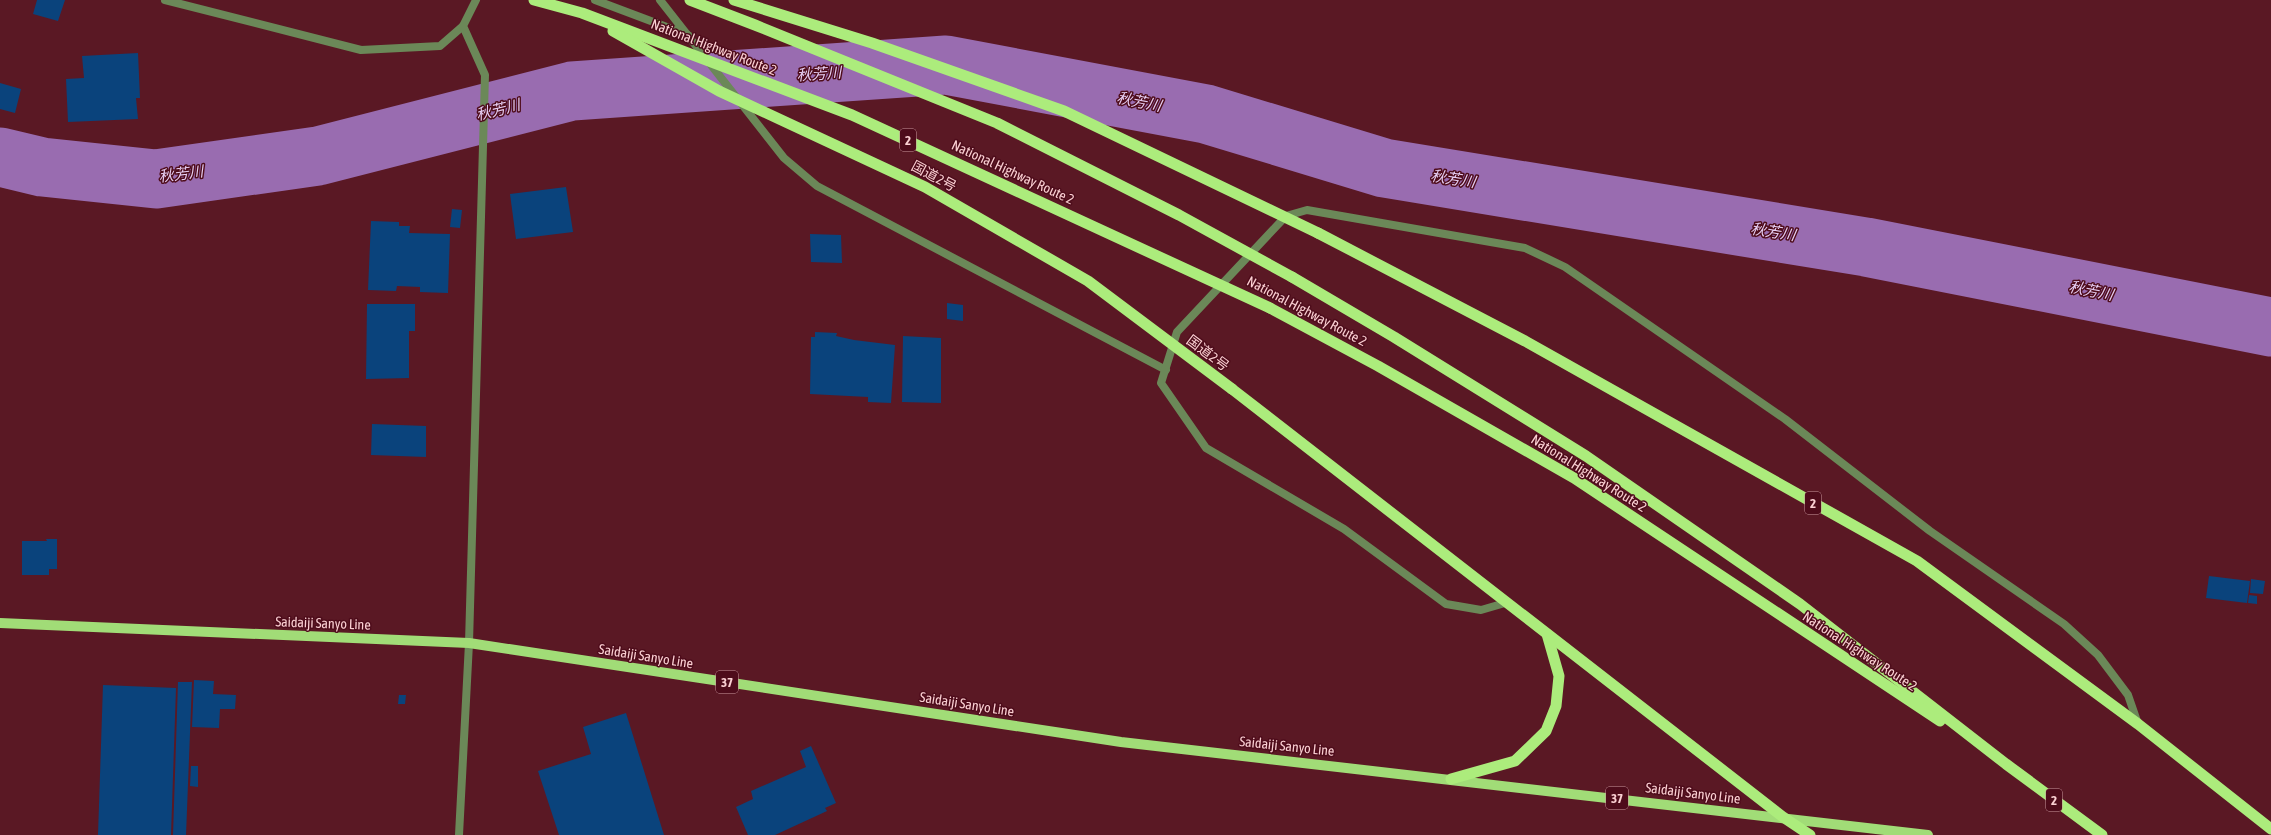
<svg xmlns="http://www.w3.org/2000/svg" width="2271" height="835" viewBox="0 0 2271 835" font-family="'Asap Condensed','Noto Sans JP',sans-serif">
	<style>
		.lines { fill: none; stroke-linecap: round; stroke-linejoin: round }
		.river { stroke: #996cb0; stroke-width: 59 }
		.building { fill: #0a437c }
		.minor { stroke: #6b8858; stroke-width: 8 }
		.primary { stroke: #a1dc77; stroke-width: 10 }
		.trunk { stroke: #acec7c; stroke-width: 11 }
		.trunk-bridge { stroke: #acec7c; stroke-width: 11 }
		.labels { text-anchor: middle; stroke-width: 3; stroke-linejoin: round; paint-order: stroke }
		.shield { fill: #4e0c1b; stroke: #c7959c; stroke-width: 1 }
		.shield-label { font-size: 13px; font-weight: bold; fill: #fbd0d3 }
		.street-label { font-size: 14px; fill: #fbd0d3; stroke: #4e0c1b }
		.water-label { font-size: 15px; font-style: italic; fill: #e8d0f5; stroke: #4e0c1b }
	</style>
	<rect width="100%" height="100%" fill="#5a1824"/>
	<g class="lines">
		<!-- river -->
		<polyline class="river" points="0,157 42,167 156,179 318,156 572,91 946,65 1206,114 1384,168 1866,247 2271,327"/>
	</g>
	<!-- building -->
	<g class="building">
		<polygon points="37,0 65,0 58,21 33,14"/>
		<polygon points="138,53 140,98 136,98 138,119 68,122 66,79 84,78 82,56"/>
		<polygon points="0,83 21,89 15,113 0,109"/>
		<polygon points="566,187 573,232 516,239 510,194"/>
		<polygon points="452,209 462,210 460,228 450,227"/>
		<polygon points="371,221 399,222 399,226 410,226 409,233 450,234 448,293 420,292 420,287 397,286 396,291 368,290"/>
		<polygon points="810,234 841,235 842,263 811,262"/>
		<polygon points="947,303 963,305 963,321 947,319"/>
		<polygon points="367,304 415,304 415,331 409,331 409,378 366,379"/>
		<polygon points="815,332 837,333 836,336 854,340 895,345 891,403 868,402 868,397 810,394 811,337 815,337"/>
		<polygon points="903,336 941,338 941,403 902,402"/>
		<polygon points="372,424 426,426 426,457 371,455"/>
		<polygon points="46,539 57,539 57,569 49,569 49,575 22,575 22,541 47,541"/>
		<polygon points="2209,576 2250,581 2247,603 2206,598"/>
		<polygon points="2251,579 2265,581 2263,594 2250,593"/>
		<polygon points="2249,595 2257,596 2257,604 2248,603"/>
		<polygon points="194,680 214,681 213,694 236,695 235,709 220,709 219,728 192,727"/>
		<polygon points="178,682 192,682 186,835 173,835"/>
		<polygon points="103,685 176,688 171,835 98,835"/>
		<polygon points="399,695 406,695 405,704 398,704"/>
		<polygon points="626,713 664,835 559,835 538,771 591,754 583,727"/>
		<polygon points="811,746 836,803 825,808 827,811 775,835 748,835 736,807 753,799 751,791 806,767 800,751"/>
		<polygon points="191,766 198,766 198,787 190,786"/>
	</g>
	<g class="lines">
		<!-- minor -->
		<g class="minor">
			<polyline points="165,0 361,50 440,46 463,26"/>
			<polyline points="595,0 688,35"/>
			<polyline points="660,0 784,158 817,186 1166,370"/>
			<polyline points="1505,603 1481,610 1446,604 1344,529 1206,448 1161,383 1177,332 1286,216 1307,210 1525,248 1565,267 1785,419 1930,531 2064,624 2098,655 2128,695 2138,724"/>
			<polyline points="459,835 469,643 485,75 463,26 476,0"/>
		</g>
		<!-- primary -->
		<polyline class="primary" points="0,623 469,643 1121,742 1928,835"/>
		<!-- trunk -->
		<g class="trunk">
			<polyline points="1318,233 1525,341 1917,561 2138,724 2271,829"/>
			<polyline points="1292,277 1394,337 1586,456 1800,604 2006,764 2102,835"/>
			<polyline points="1270,308 1378,366 1574,478 1940,721"/>
			<polyline points="1232,389 1783,817 1810,835"/>
			<polyline points="1451,779 1515,761 1546,731 1556,706 1559,676 1547,634"/>
		</g>
		<!-- trunk-bridge -->
		<g class="trunk-bridge">
			<polyline points="534,0 582,13 852,115 1270,308"/>
			<polyline points="690,0 755,25 997,123 1179,215 1292,277"/>
			<polyline points="734,0 872,43 1064,111 1318,233"/>
			<polyline points="613,31 719,91 925,187 1088,281 1232,389"/>
		</g>
	</g>
	<g class="labels">
		<!-- shield labels -->
		<g class="shield">
			<rect x="900" y="129" width="16" height="22" rx="3"/>
			<rect x="1805" y="492" width="16" height="22" rx="3"/>
			<rect x="716" y="671" width="22" height="22" rx="3"/>
			<rect x="1606" y="787" width="22" height="22" rx="3"/>
			<rect x="2046" y="789" width="16" height="22" rx="3"/>
		</g>
		<g class="shield-label">
			<text x="908" y="145">2</text>
			<text x="1813" y="508">2</text>
			<text x="727" y="687">37</text>
			<text x="1617" y="803">37</text>
			<text x="2054" y="805">2</text>
		</g>
		<!-- street labels -->
		<g class="street-label">
			<text transform="translate(714 47) rotate(21)" y="5">National Highway Route 2</text>
			<text transform="translate(1013 172) rotate(25)" y="5">National Highway Route 2</text>
			<text transform="translate(934 176) rotate(28)" y="5">国道2号</text>
			<text transform="translate(1307 311) rotate(28)" y="5">National Highway Route 2</text>
			<text transform="translate(1208 353) rotate(37)" y="5">国道2号</text>
			<text transform="translate(1589 473) rotate(32)" y="5">National Highway Route 2</text>
			<text transform="translate(323 623) rotate(2)" y="5">Saidaiji Sanyo Line</text>
			<text transform="translate(1860 651) rotate(33)" y="5">National Highway Route 2</text>
			<text transform="translate(646 656) rotate(9)" y="5">Saidaiji Sanyo Line</text>
			<text transform="translate(967 704) rotate(9)" y="5">Saidaiji Sanyo Line</text>
			<text transform="translate(1287 746) rotate(6)" y="5">Saidaiji Sanyo Line</text>
			<text transform="translate(1693 793) rotate(7)" y="5">Saidaiji Sanyo Line</text>
		</g>
		<!-- water labels -->
		<g class="water-label">
			<text transform="translate(819 74) rotate(-4)" y="5">秋芳川</text>
			<text transform="translate(1139 102) rotate(11)" y="5">秋芳川</text>
			<text transform="translate(498 110) rotate(-14)" y="5">秋芳川</text>
			<text transform="translate(181 174) rotate(-7)" y="5">秋芳川</text>
			<text transform="translate(1453 179) rotate(9)" y="5">秋芳川</text>
			<text transform="translate(1773 232) rotate(9)" y="5">秋芳川</text>
			<text transform="translate(2091 291) rotate(11)" y="5">秋芳川</text>
		</g>
	</g>
</svg>
